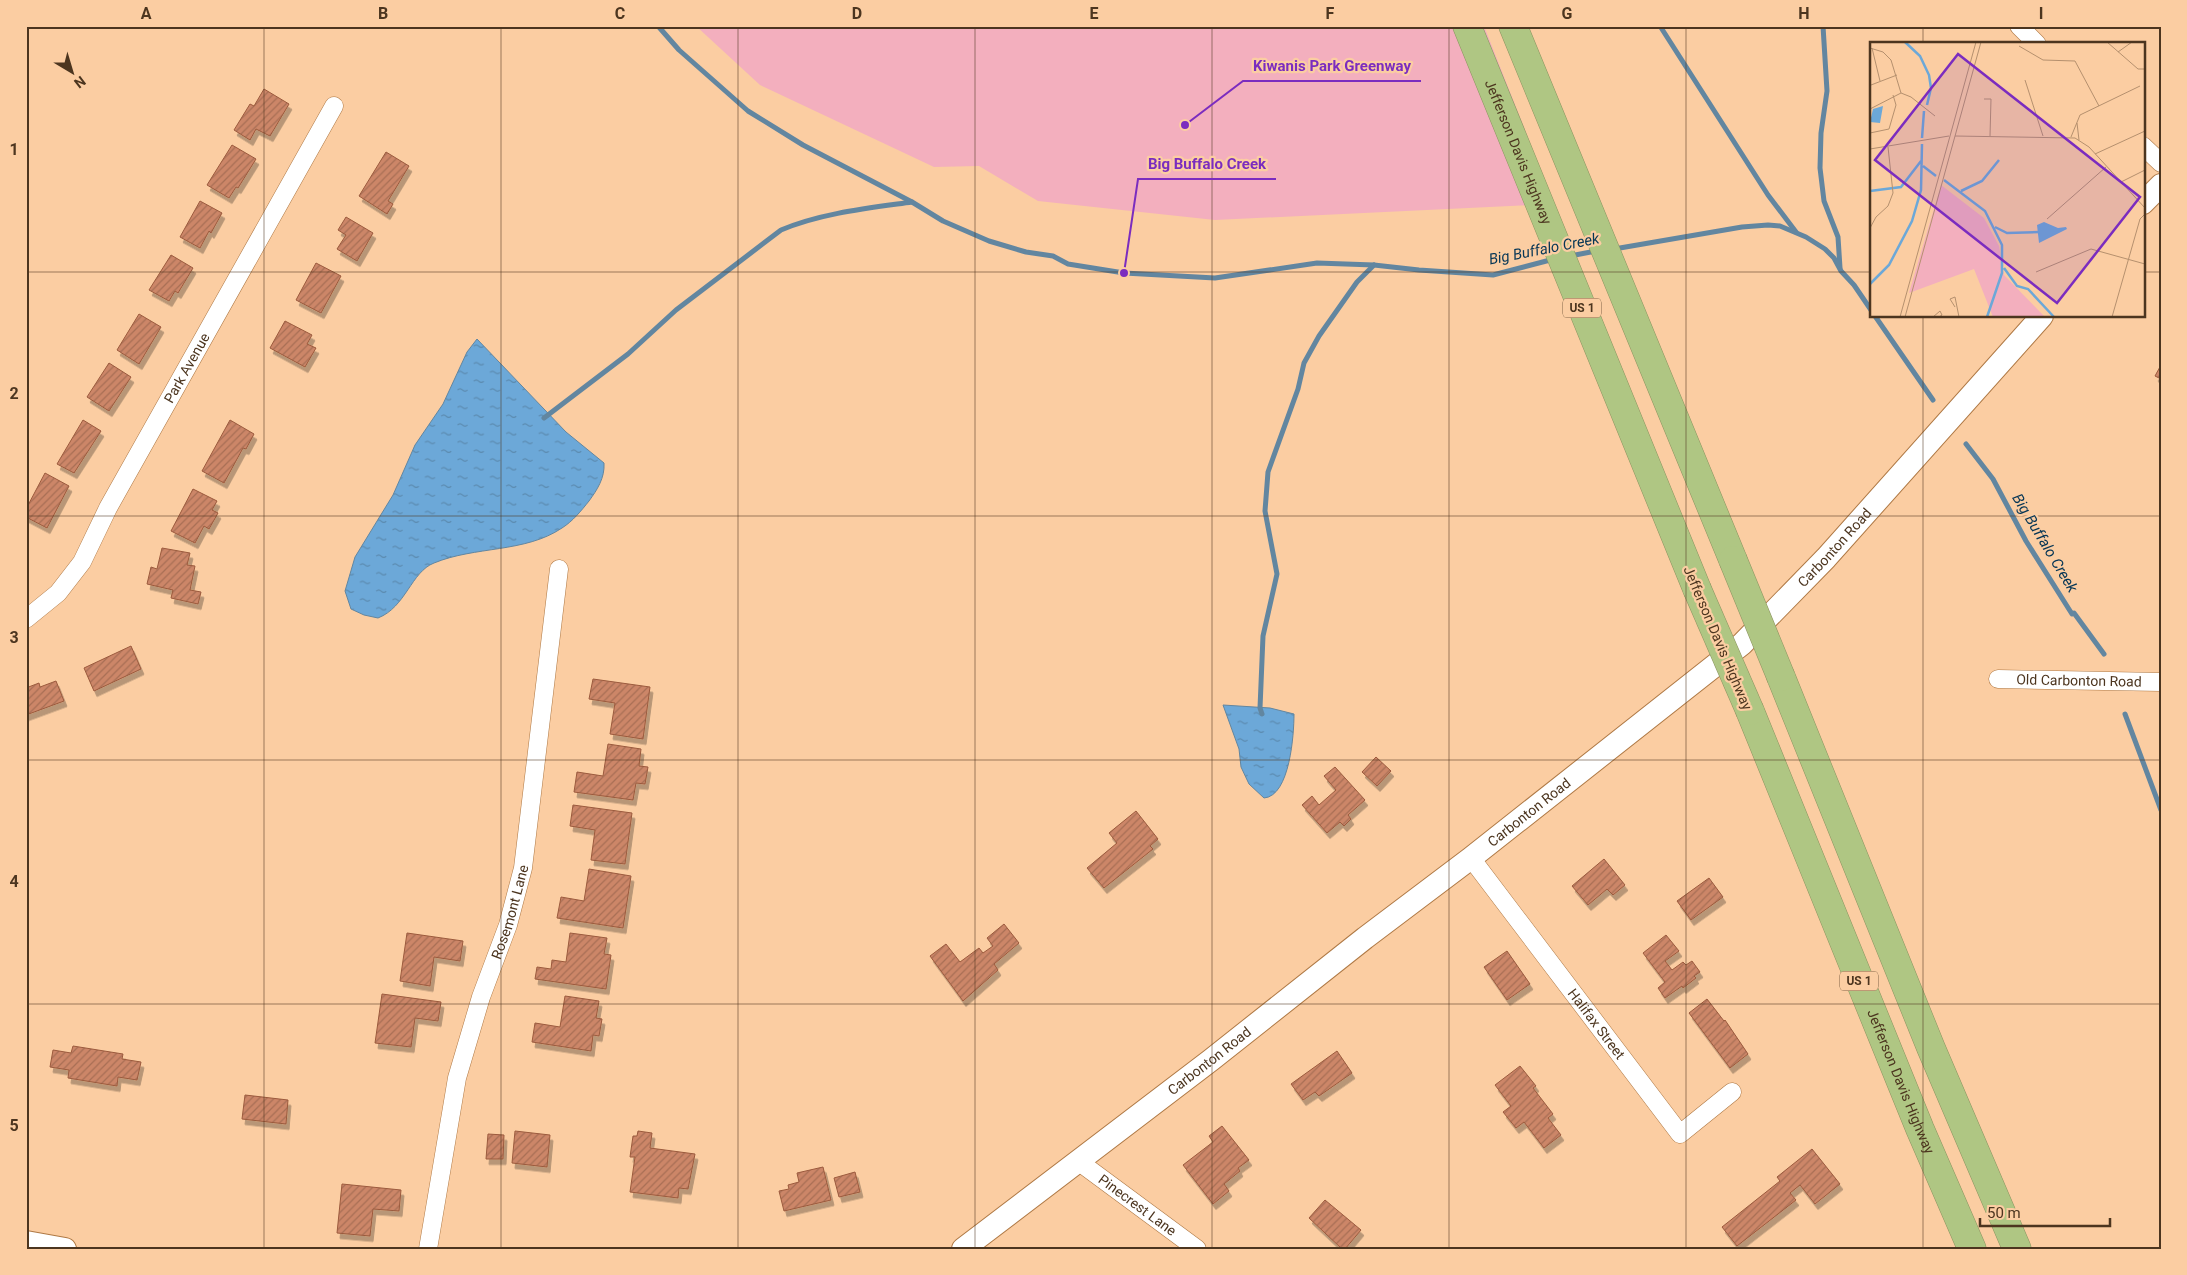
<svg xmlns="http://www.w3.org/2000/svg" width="2187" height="1275" viewBox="0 0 2187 1275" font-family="Roboto,sans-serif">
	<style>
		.park { fill: #f3afbe }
		.water { fill: url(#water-ripples); stroke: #6286a0 }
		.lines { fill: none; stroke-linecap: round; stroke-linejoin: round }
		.stream { stroke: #6286a0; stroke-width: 5 }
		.building { fill: url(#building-hatch); stroke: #9b5a3d; filter: url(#shadow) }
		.minor-casing { stroke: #af7945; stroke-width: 19 }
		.tertiary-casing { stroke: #af7945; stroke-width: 24 }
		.motorway-casing { stroke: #8c9360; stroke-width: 29 }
		.minor { stroke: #fff; stroke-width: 18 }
		.tertiary { stroke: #fff; stroke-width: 22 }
		.motorway { stroke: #afc683; stroke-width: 28 }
		.motorway-bridge-casing { stroke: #8c9360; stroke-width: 29; stroke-linecap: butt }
		.motorway-bridge { stroke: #afc683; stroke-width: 28 }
		.grid { fill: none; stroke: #4c351f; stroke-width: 1; stroke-opacity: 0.55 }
		.labels { text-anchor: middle; stroke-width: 4.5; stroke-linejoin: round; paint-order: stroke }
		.shield { fill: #fbcda2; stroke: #806346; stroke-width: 1 }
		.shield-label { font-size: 12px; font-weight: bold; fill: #4c351f }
		.street-label { font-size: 14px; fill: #4c351f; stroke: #fbcda2 }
		.water-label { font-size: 15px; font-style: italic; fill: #053555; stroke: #fbcda2 }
		.inset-river { fill: none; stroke: #6ca8d8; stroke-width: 2.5 }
		.inset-road { fill: none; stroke: #b5906e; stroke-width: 1 }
		.view { fill: #7b2cbf; fill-opacity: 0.15; stroke: #7b2cbf; stroke-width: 2.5 }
		.inset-edge { fill: none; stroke: #4c351f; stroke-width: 2.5 }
		.leader { fill: none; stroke: #7b2cbf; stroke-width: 2 }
		.callout-dot { fill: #7b2cbf; stroke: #fbcda2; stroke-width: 2 }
		.callout-label { font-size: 15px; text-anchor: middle; font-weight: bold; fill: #7b2cbf; stroke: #fbcda2; stroke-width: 4.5; stroke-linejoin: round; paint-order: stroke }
		.neatline { fill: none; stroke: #4c351f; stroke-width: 2 }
		.grid-label { font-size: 16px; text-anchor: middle; font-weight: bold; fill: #4c351f }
	</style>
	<defs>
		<pattern id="water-ripples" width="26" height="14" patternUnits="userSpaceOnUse" patternTransform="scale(1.25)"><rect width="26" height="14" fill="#6ca8d8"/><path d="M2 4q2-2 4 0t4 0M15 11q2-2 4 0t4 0" fill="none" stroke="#5b8aaf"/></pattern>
		<pattern id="building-hatch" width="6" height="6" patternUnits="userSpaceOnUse" patternTransform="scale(1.25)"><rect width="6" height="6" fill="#cc8668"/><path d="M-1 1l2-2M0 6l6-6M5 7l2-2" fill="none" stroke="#a86e55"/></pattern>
		<filter id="shadow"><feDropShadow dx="3" dy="5.5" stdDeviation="0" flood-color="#0004"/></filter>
	</defs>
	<rect width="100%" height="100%" fill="#fbcda2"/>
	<!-- park -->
	<polygon class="park" points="696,26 1484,26 1554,204 1215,220 1038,201 979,166 934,167 760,85"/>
	<!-- water -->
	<g class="water">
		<path d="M477,339L566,432L604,463C605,478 597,490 589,501C581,511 573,521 562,528C525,553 475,546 434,563C411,572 406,607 378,618L364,615L351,609L345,591L355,557L393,495L415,445L443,404L467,352Z"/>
		<path d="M1223,705L1270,708L1294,714C1294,734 1290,796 1264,798L1249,784L1241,767L1239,749Z"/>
	</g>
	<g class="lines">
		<!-- stream -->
		<g class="stream">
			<polyline points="658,26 679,50 748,111 803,145 912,202 943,221 989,241 1026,252 1053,256 1068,264 1124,273 1215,278 1317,263 1374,265 1419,270 1493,275 1554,259"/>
			<polyline points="1660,26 1768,195 1796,232"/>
			<polyline points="1823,26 1827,91 1821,133 1820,168 1824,201 1838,237 1840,268"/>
			<polyline points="1614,249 1742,227 1768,225 1780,226 1806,237 1825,249 1834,258 1841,271 1854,285 1871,310"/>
			<polyline points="1570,256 1596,251"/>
			<polyline points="1875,316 1933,400"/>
			<path d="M544,418L628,354L676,310L781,230C821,213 869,208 912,202"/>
			<polyline points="1966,444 1993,479 2026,541 2072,614 2074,613 2104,654"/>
			<polyline points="1262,714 1260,708 1263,636 1277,574 1265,511 1268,472 1298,389 1304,363 1319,336 1357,282 1374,265"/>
			<polyline points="2125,714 2161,810"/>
		</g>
	</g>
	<!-- building -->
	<g class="building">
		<polygon points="264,89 289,104 270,136 256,129 250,140 234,130 250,104 254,106"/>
		<polygon points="232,145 256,159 238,188 236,187 229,198 207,185"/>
		<polygon points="386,152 409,166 388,201 393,204 387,214 359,196"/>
		<polygon points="200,201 222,213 211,233 209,231 200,248 180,237"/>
		<polygon points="346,217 373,233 357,261 337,249 346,235 338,230"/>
		<polygon points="171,255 193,268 178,293 175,291 169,301 149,290"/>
		<polygon points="316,263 341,276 321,313 296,300"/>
		<polygon points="139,314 161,327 139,364 117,350"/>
		<polygon points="285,321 312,335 307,344 316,348 305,367 270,348"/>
		<polygon points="109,363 131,377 109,411 87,397"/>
		<polygon points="2161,365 2161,379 2155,376"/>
		<polygon points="83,420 101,431 74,473 57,464"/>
		<polygon points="230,420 254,434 246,449 243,448 224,483 202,471"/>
		<polygon points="45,473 69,486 47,528 26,517 26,509"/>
		<polygon points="193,489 217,501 212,510 218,513 209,529 204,526 195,543 171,531"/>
		<polygon points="162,548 190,553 187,565 195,566 190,590 201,592 198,604 171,598 173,590 147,584 151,567 157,569"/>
		<polygon points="131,646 141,669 94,691 84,668"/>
		<polygon points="593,679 650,687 643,739 610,734 615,703 589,699"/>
		<polygon points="56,681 64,701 26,715 26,688 39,683 40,687"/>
		<polygon points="608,744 641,749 639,766 648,767 645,784 636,783 633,800 574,792 577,772 603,776"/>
		<polygon points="1376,757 1391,771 1377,786 1362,772"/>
		<polygon points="1335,767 1365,800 1348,815 1351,819 1344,826 1340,822 1327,833 1302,805 1312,796 1319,805 1336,790 1324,776"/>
		<polygon points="573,805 632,813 625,864 591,860 595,830 570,826"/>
		<polygon points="1136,811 1158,839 1150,846 1153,849 1104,888 1087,868 1117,843 1109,833"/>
		<polygon points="1604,859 1625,885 1613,895 1607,889 1588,905 1572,886"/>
		<polygon points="589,869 631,876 623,928 557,918 561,897 584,901"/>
		<polygon points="1709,878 1723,897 1691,920 1677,901"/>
		<polygon points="1004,924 1019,943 994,964 998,970 963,1001 930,956 946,944 960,962 979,948 983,953 993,946 987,938"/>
		<polygon points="407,933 463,941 460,961 434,957 430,986 400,981"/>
		<polygon points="570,933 607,938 604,954 611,955 606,989 535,979 537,967 551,969 552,960 566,962"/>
		<polygon points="1666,935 1679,951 1665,961 1672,970 1683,962 1686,965 1692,961 1700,972 1694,976 1696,978 1683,988 1682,986 1665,998 1658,988 1665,982 1643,953"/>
		<polygon points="1507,951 1530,984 1507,1000 1484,967"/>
		<polygon points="382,994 441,1002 438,1021 415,1018 411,1047 375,1043"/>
		<polygon points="565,996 599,1001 596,1018 602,1019 599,1036 593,1035 591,1051 532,1042 535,1023 560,1027"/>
		<polygon points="1707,999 1724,1021 1725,1020 1748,1054 1730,1068 1689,1013"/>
		<polygon points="73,1046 123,1054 122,1059 141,1062 137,1080 118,1077 117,1086 68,1078 69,1070 50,1067 53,1050 71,1053"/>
		<polygon points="1337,1051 1352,1073 1319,1096 1315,1092 1303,1100 1291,1084"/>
		<polygon points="1520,1066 1536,1086 1533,1088 1553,1114 1548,1118 1561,1135 1544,1148 1524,1122 1516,1128 1503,1112 1511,1106 1495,1085"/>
		<polygon points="245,1095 288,1100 286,1124 242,1119"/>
		<polygon points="1222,1126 1249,1160 1238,1168 1240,1171 1224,1184 1229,1191 1213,1204 1183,1165 1213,1142 1209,1136"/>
		<polygon points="515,1131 550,1135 547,1167 512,1163"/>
		<polygon points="638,1131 652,1133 650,1148 695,1154 688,1189 679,1188 678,1198 630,1192 635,1157 630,1157 633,1136 637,1136"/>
		<polygon points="488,1134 504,1135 503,1159 486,1159"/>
		<polygon points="1812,1149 1840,1184 1815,1204 1800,1185 1790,1193 1796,1200 1737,1246 1722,1227 1780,1181 1777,1177"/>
		<polygon points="823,1167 831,1200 784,1211 779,1191 789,1189 788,1185 799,1182 797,1173"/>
		<polygon points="855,1172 860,1192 839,1197 834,1178"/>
		<polygon points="342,1184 401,1190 399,1211 373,1209 370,1236 337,1233"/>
		<polygon points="1325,1200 1361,1230 1345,1249 1342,1249 1309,1218"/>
	</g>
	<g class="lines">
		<!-- minor casing -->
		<g class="minor-casing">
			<g id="minor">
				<polyline points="2019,26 2037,44"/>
				<polyline points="2143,146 2161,163"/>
				<path id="s1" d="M26,619L58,593L82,562L108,508L334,106"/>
				<path id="s2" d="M1998,679L2161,682"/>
				<path id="s3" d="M1471,858L1680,1134L1732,1092"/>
				<path id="s4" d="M1078,1161L1197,1249"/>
				<path id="s5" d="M428,1249L457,1078L481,997L508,925L523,868L559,569"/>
			</g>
		</g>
		<!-- tertiary casing -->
		<g class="tertiary-casing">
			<g id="tertiary">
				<polyline points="2143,203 2161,185"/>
				<polyline points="26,1242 65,1249"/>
				<path id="s6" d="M963,1249L1211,1060L1365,938L1471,858L1742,644L1826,558L2042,316"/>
			</g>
		</g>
		<!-- motorway casing -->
		<g class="motorway-casing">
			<g id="motorway">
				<path id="s7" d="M1467,26L1697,589"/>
				<polyline points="1513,26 1733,560"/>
				<polyline points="1781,677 1931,1048 2017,1249"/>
				<path id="s8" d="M1750,711L1920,1129L1972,1249"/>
			</g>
		</g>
		<!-- minor -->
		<use href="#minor" class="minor"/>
		<!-- tertiary -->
		<use href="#tertiary" class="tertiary"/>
		<!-- motorway -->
		<use href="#motorway" class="motorway"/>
		<!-- motorway-bridge casing -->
		<g class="motorway-bridge-casing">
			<g id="motorway-bridge">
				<polyline points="1733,560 1781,677"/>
				<polyline points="1697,589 1750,711"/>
			</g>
		</g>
		<!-- motorway-bridge -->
		<use href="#motorway-bridge" class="motorway-bridge"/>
	</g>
	<!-- grid -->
	<path class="grid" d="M264,26V1249M501,26V1249M738,26V1249M975,26V1249M1212,26V1249M1449,26V1249M1686,26V1249M1923,26V44M26,272H1871M2143,272H2161M1923,316V1249M26,516H2161M26,760H2161M26,1004H2161"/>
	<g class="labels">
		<!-- shield labels -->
		<g class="shield">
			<rect x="1563" y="298.5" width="38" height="19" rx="4"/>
			<rect x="1840" y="971.5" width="38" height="19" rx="4"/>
		</g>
		<g class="shield-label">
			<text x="1582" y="312">US 1</text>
			<text x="1859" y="985">US 1</text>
		</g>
		<!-- street labels -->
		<g class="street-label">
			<text dy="5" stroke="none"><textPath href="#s7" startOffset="136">Jefferson Davis Highway</textPath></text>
			<text dy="5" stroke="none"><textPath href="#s1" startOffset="301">Park Avenue</textPath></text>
			<text dy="5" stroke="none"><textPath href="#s6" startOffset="1120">Carbonton Road</textPath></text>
			<text transform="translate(1718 638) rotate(67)" y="5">Jefferson Davis Highway</text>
			<text dy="5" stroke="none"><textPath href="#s2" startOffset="81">Old Carbonton Road</textPath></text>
			<text dy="5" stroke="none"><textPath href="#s6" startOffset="715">Carbonton Road</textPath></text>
			<text dy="5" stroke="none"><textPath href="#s5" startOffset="348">Rosemont Lane</textPath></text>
			<text dy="5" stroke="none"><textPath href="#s3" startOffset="208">Halifax Street</textPath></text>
			<text dy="5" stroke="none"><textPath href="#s6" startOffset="310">Carbonton Road</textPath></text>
			<text dy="5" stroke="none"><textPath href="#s8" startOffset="400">Jefferson Davis Highway</textPath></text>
			<text dy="5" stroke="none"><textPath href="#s4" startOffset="74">Pinecrest Lane</textPath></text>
		</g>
		<!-- water labels -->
		<g class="water-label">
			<text transform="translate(1544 249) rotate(-11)" y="5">Big Buffalo Creek</text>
			<text transform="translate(2045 543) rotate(59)" y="5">Big Buffalo Creek</text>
		</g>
	</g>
	<!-- overview -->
	<g transform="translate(1870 42)">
		<rect width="275" height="275" fill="#fbcda2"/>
		<path d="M71,143L114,176L129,204L134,233L175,275H123L104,227L39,251Z" fill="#f3afbe"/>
		<path d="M13,64L10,81L0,80L3,67ZM174,180L188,186L196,185L197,187L169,201L167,183Z" fill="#6ca8d8"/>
		<path class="inset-river" d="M35,0L50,14L59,33L61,46L57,63M52,96L54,69M53,124L66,134M74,138L115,169L132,203V231L117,275M0,149L31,145L51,119M91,149L112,139L129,118M125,185L137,191L169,190M134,226L147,244L158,247L184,275M0,242L19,223L42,179L51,148L52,102"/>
		<path class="inset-road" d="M237,0L268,27H275M149,4L173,18L205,19L229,64M0,6L13,10L21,18L31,51M2,6L10,39M248,10L262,0M155,38L173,94M1,43L27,33M114,57H121L120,94M0,67L31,51L41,55L65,74M207,81L209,98M0,91L19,87L26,63L23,53M85,94L205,96L219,105L275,166M201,95L210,73L270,44M0,107L79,94M225,112L275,89M251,140L275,128M177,177L236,125M0,186L6,175L18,164L23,151L18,105M166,230L221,207L275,222M85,265L80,257L85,255L89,275M30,275L106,0M35,275L111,0M63,275L70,269L72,273L69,275M242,275L270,177L275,172"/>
		<path class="view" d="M88,12L270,155L187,261L5,118Z"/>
		<rect width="275" height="275" class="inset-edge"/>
	</g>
	<!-- callouts -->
	<path class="leader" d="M1185 125L1243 81H1421M1124 273L1138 179H1276"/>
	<g class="callout-dot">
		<circle cx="1185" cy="125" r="5"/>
		<circle cx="1124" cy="273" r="5"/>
	</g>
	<g class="callout-label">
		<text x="1332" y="71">Kiwanis Park Greenway</text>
		<text x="1207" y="169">Big Buffalo Creek</text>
	</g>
	<!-- border -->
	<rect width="2187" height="1275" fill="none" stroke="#fbcda2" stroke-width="55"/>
	<!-- north arrow -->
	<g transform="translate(72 72) rotate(142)" stroke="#fbcda2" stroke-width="4" paint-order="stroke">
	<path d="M0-4L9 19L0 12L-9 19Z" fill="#4c351f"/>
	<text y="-8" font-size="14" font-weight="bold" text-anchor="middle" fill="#4c351f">N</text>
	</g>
	<!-- scale -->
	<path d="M1980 1218v8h130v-8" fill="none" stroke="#4c351f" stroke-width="2.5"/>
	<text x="1987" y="1218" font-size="15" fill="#4c351f" stroke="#fbcda2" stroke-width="4" paint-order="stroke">50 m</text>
	<rect x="28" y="28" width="2132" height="1220" class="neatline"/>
	<g class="grid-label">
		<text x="146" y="19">A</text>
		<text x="383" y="19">B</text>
		<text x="620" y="19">C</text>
		<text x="857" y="19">D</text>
		<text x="1094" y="19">E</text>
		<text x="1330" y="19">F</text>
		<text x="1567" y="19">G</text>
		<text x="1804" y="19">H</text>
		<text x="2041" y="19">I</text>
		<text x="14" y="155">1</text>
		<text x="14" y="399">2</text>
		<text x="14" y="643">3</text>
		<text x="14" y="887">4</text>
		<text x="14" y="1131">5</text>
	</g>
</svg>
